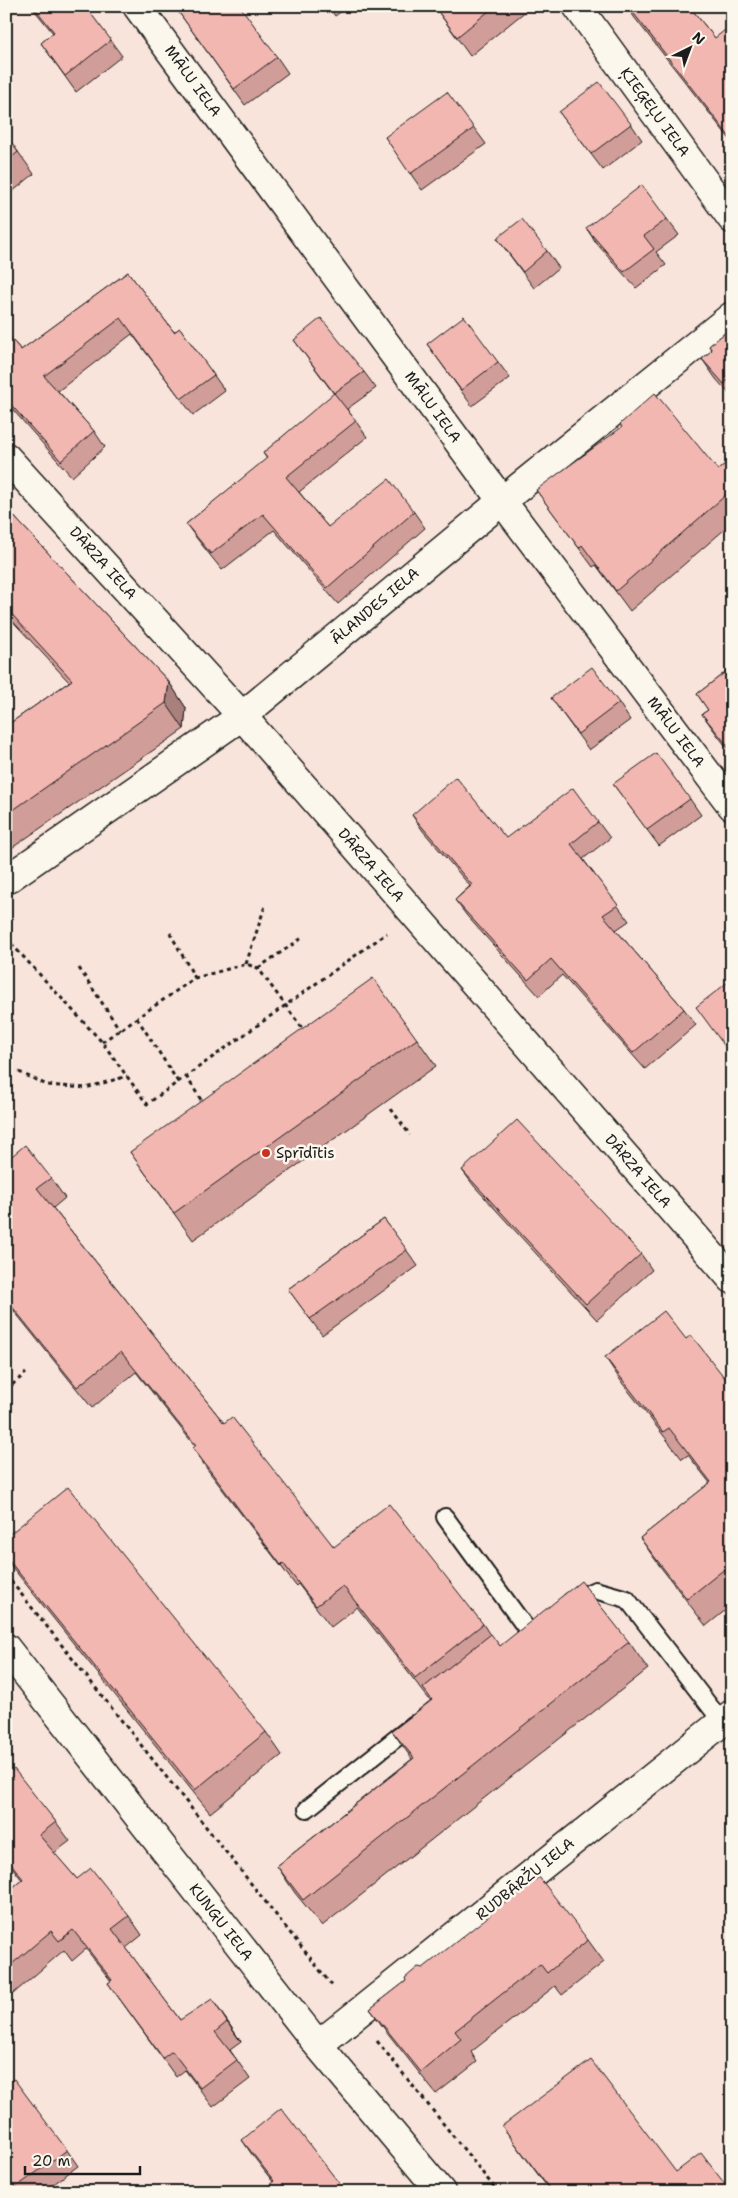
<svg xmlns="http://www.w3.org/2000/svg" width="738" height="2198" viewBox="0 0 738 2198" font-family="'Shantell Sans',sans-serif">
	<style>
		.lines { fill: none; stroke-linecap: round; stroke-linejoin: round }
		.service-casing { stroke: #1c1c1c; stroke-width: 20 }
		.minor-casing { stroke: #1c1c1c; stroke-width: 31 }
		.path { stroke: #1c1c1c; stroke-width: 3; stroke-dasharray: 4 4; stroke-linecap: butt }
		.service { stroke: #fbf7ec; stroke-width: 16 }
		.minor { stroke: #fbf7ec; stroke-width: 28 }
		.wall { fill: #d19d99; stroke: #1c1c1c }
		.shaded-wall { fill: #aa807d; stroke: #1c1c1c }
		.building { fill: #f3b7b2; stroke: #1c1c1c }
		.poi-dot { fill: #c8321e; stroke: #fbf7ec; stroke-width: 2 }
		.labels { text-anchor: middle; stroke-width: 5; stroke-linejoin: round; paint-order: stroke }
		.street-label { font-size: 15px; fill: #1c1c1c; stroke: #fbf7ec }
		.poi-label { font-size: 15px; fill: #1c1c1c; stroke: #fbf7ec; text-anchor: start }
	</style>
	<rect width="100%" height="100%" fill="#f9e4db"/>
	<filter id="ink" filterUnits="userSpaceOnUse"><feTurbulence type="fractalNoise" baseFrequency=".02" numOctaves="2"/><feDisplacementMap in="SourceGraphic" scale="10" xChannelSelector="R" yChannelSelector="G"/><feConvolveMatrix kernelMatrix="1 2 1 2 8 2 1 2 1" color-interpolation-filters="sRGB"/></filter>
	<g filter="url(#ink)">
		<g class="lines">
			<!-- service casing -->
			<g class="service-casing">
				<g id="service">
					<polyline points="445,1517 529,1632"/>
					<polyline points="571,1601 595,1590 627,1599 722,1722"/>
					<polyline points="307,1809 414,1724"/>
				</g>
			</g>
			<!-- minor casing -->
			<g class="minor-casing">
				<g id="minor">
					<polyline points="137,6 502,501 732,806"/>
					<polyline points="577,6 732,219"/>
					<polyline points="6,457 242,716 732,1279"/>
					<polyline points="6,880 242,716 502,501 732,316"/>
					<polyline points="6,1648 318,2045 441,2192"/>
					<polyline points="318,2045 732,1714"/>
				</g>
			</g>
			<!-- path -->
			<g class="path">
				<polyline points="170,933 195,978"/>
				<polyline points="6,938 102,1042 147,1104 387,933"/>
				<polyline points="246,964 265,906"/>
				<polyline points="79,968 120,1030"/>
				<polyline points="258,968 302,938"/>
				<polyline points="137,1018 178,1082"/>
				<polyline points="102,1042 195,978 246,964 258,968 305,1032"/>
				<polyline points="19,1072 47,1085 86,1088 127,1076"/>
				<polyline points="186,1076 203,1103"/>
				<polyline points="391,1109 410,1135"/>
				<polyline points="6,1390 26,1373"/>
				<polyline points="6,1575 334,1988"/>
				<polyline points="377,2041 498,2192"/>
			</g>
			<!-- service -->
			<use href="#service" class="service"/>
			<!-- minor -->
			<use href="#minor" class="minor"/>
		</g>
		<!-- wall -->
		<g class="wall">
			<polygon points="31,6 85,6 122,56 76,92 41,43 53,33"/>
			<polygon points="328,6 349,6 335,16"/>
			<polygon points="434,6 532,6 470,56"/>
			<polygon points="627,6 689,6 715,38 732,38 732,142 634,17"/>
			<polygon points="175,7 277,57 288,73 245,105"/>
			<polygon points="559,112 631,124 642,140 603,170"/>
			<polygon points="474,128 486,144 422,190 385,137"/>
			<polygon points="6,135 34,174 6,197"/>
			<polygon points="667,219 679,235 656,252 666,265 636,288 597,244 586,228"/>
			<polygon points="497,238 547,251 559,268 534,288"/>
			<polygon points="128,272 174,332 180,328 225,391 193,415 132,334 58,391 94,431 105,447 72,477 6,402 6,333 21,350"/>
			<polygon points="732,327 732,397 716,379 702,359 712,351 709,346"/>
			<polygon points="294,340 364,372 376,388 347,409 367,437 299,492 328,527 414,512 425,528 338,604 274,530 222,570 198,540 186,524 267,459 263,453 334,394"/>
			<polygon points="427,344 498,362 510,378 472,406"/>
			<polygon points="732,458 732,523 630,611 596,565 593,567 536,490 718,470"/>
			<polygon points="6,508 169,682 186,708 184,729 6,852 6,726 69,682 6,614"/>
			<polygon points="732,667 732,754 718,736 702,714 708,710 697,694"/>
			<polygon points="551,698 619,703 630,720 589,750"/>
			<polygon points="613,784 690,799 701,815 659,846"/>
			<polygon points="412,815 506,838 598,822 610,838 583,859 629,921 616,930 684,1009 696,1025 645,1069 562,975 539,996 467,916 455,900 470,886 423,831"/>
			<polygon points="417,1039 436,1066 193,1240 130,1152"/>
			<polygon points="6,1161 51,1178 65,1198 53,1208 224,1423 334,1547 483,1624 490,1635 500,1646 629,1642 648,1669 322,1926 295,1893 277,1866 412,1759 392,1731 431,1700 430,1699 429,1699 357,1607 331,1627 298,1584 296,1586 207,1469 193,1448 195,1446 136,1372 92,1408 6,1301"/>
			<polygon points="462,1170 641,1254 652,1270 597,1320 474,1186"/>
			<polygon points="384,1219 418,1266 322,1335 288,1289"/>
			<polygon points="686,1339 732,1387 732,1605 706,1626 659,1565 640,1538 710,1483 688,1455 682,1459 623,1384 605,1357"/>
			<polygon points="6,1537 266,1732 282,1755 210,1813 12,1567 6,1559"/>
			<polygon points="6,1764 56,1822 70,1841 54,1853 77,1879 129,1916 142,1935 126,1948 180,2020 225,2018 241,2042 230,2050 250,2079 213,2107 185,2070 176,2077 108,1983 111,1981 86,1949 72,1961 64,1950 6,2000 6,1893 22,1880 6,1859"/>
			<polygon points="588,1940 604,1962 562,1995 555,1986 471,2052 477,2062 436,2094 386,2031 370,2009 423,1968"/>
			<polygon points="502,2126 676,2172 731,2192 551,2192"/>
			<polygon points="242,2140 346,2192 273,2182 253,2156"/>
			<polygon points="67,2150 78,2166 43,2192 18,2192 6,2174"/>
		</g>
		<!-- shaded-wall -->
		<g class="shaded-wall">
			<polygon points="169,682 186,708 184,729 166,703"/>
			<polygon points="212,1999 225,2018 241,2042 227,2022"/>
		</g>
		<!-- building -->
		<g class="building">
			<polygon points="33,6 85,6 111,40 65,76 41,43 54,32"/>
			<polygon points="176,6 240,6 277,57 234,89 175,7"/>
			<polygon points="434,6 495,6 457,37"/>
			<polygon points="628,6 689,6 715,38 725,30 732,38 732,140"/>
			<polygon points="599,82 631,124 591,154 559,112"/>
			<polygon points="447,92 474,128 410,174 385,137"/>
			<polygon points="6,135 18,152 6,162"/>
			<polygon points="642,185 667,219 644,236 654,249 624,272 586,228"/>
			<polygon points="522,219 547,251 523,272 497,238"/>
			<polygon points="128,272 174,332 180,328 214,375 181,399 121,318 44,376 94,431 61,461 6,399 6,333 21,350"/>
			<polygon points="464,316 498,362 461,390 427,344"/>
			<polygon points="321,318 364,372 334,393 294,340"/>
			<polygon points="732,327 732,377 724,384 702,359 712,350 709,346"/>
			<polygon points="334,393 356,421 286,477 328,527 389,479 414,512 327,588 263,514 211,554 186,524 267,458 263,453"/>
			<polygon points="655,393 718,470 732,458 732,501 727,494 616,591 582,545 579,548 536,490 622,427 620,424"/>
			<polygon points="6,508 169,682 166,703 6,815 6,726 72,680 6,608"/>
			<polygon points="592,667 619,703 578,734 551,698"/>
			<polygon points="732,667 732,751 702,714 708,710 697,694"/>
			<polygon points="656,753 690,799 647,830 613,784"/>
			<polygon points="456,777 506,838 573,788 598,822 571,844 618,905 603,915 684,1009 633,1053 551,959 528,980 455,900 472,885 412,815"/>
			<polygon points="373,978 417,1039 174,1213 130,1152"/>
			<polygon points="732,979 732,1056 696,1007"/>
			<polygon points="517,1120 641,1254 586,1304 462,1170"/>
			<polygon points="25,1145 51,1178 37,1188 224,1423 232,1417 334,1547 389,1504 483,1624 415,1678 343,1586 316,1606 283,1563 281,1565 193,1448 196,1445 121,1352 77,1387 6,1299 6,1161"/>
			<polygon points="384,1219 407,1250 310,1319 288,1289"/>
			<polygon points="664,1311 686,1339 691,1335 732,1387 732,1563 687,1599 640,1538 711,1482 669,1428 663,1432 605,1357"/>
			<polygon points="68,1487 266,1732 195,1790 6,1557 6,1537"/>
			<polygon points="581,1581 629,1642 303,1900 277,1866 414,1758 392,1731 432,1700 423,1688 491,1634 500,1646"/>
			<polygon points="6,1764 12,1771 14,1769 56,1822 39,1835 77,1879 91,1868 129,1916 112,1929 180,2020 212,1999 227,2022 215,2032 237,2060 200,2088 172,2051 163,2058 108,1983 112,1980 73,1930 59,1941 51,1931 6,1969 6,1893 23,1879 6,1857"/>
			<polygon points="732,1778 732,1787 727,1781"/>
			<polygon points="539,1877 588,1940 547,1973 540,1964 455,2031 461,2039 421,2072 370,2009 406,1981 405,1978 418,1967 423,1968 490,1915 490,1911 501,1902 506,1903"/>
			<polygon points="591,2060 676,2172 701,2153 731,2192 552,2192 502,2126"/>
			<polygon points="14,2079 67,2150 15,2188 6,2174 6,2084"/>
			<polygon points="281,2108 346,2192 261,2192 274,2181 242,2140"/>
		</g>
	</g>
	<!-- markers -->
	<circle class="poi-dot" cx="266" cy="1153" r="5"/>
	<g class="labels">
		<!-- street labels -->
		<g class="street-label">
			<text transform="translate(193 81) rotate(54)" y="5">MĀLU IELA</text>
			<text transform="translate(655 112) rotate(54)" y="5">ĶIEĢEĻU IELA</text>
			<text transform="translate(433 407) rotate(54)" y="5">MĀLU IELA</text>
			<text transform="translate(103 563) rotate(48)" y="5">DĀRZA IELA</text>
			<text transform="translate(375 606) rotate(-40)" y="5">ĀLANDES IELA</text>
			<text transform="translate(676 732) rotate(53)" y="5">MĀLU IELA</text>
			<text transform="translate(371 865) rotate(49)" y="5">DĀRZA IELA</text>
			<text transform="translate(638 1171) rotate(49)" y="5">DĀRZA IELA</text>
			<text transform="translate(525 1879) rotate(-39)" y="5">RUDBĀRŽU IELA</text>
			<text transform="translate(221 1922) rotate(52)" y="5">KUNGU IELA</text>
		</g>
		<!-- poi labels -->
		<g class="poi-label">
			<text x="276" y="1158">Sprīdītis</text>
		</g>
	</g>
	<!-- margin -->
	<rect width="738" height="2198" fill="none" stroke="#fbf7ec" stroke-width="25"/>
	<rect x="12" y="12" width="713" height="2173" fill="none" stroke="#1c1c1c" stroke-width="2" filter="url(#ink)"/>
	<!-- north arrow -->
	<g transform="translate(690 48) rotate(42)" stroke="#fbf7ec" stroke-width="4" paint-order="stroke">
	<path d="M0-4L9 19L0 12L-9 19Z" fill="#1c1c1c"/>
	<text y="-8" font-size="14" font-weight="bold" text-anchor="middle" fill="#1c1c1c">N</text>
	</g>
	<!-- scale -->
	<path d="M25 2166v8h115v-8" fill="none" stroke="#1c1c1c" stroke-width="2.5"/>
	<text x="32" y="2166" font-size="15" fill="#1c1c1c" stroke="#fbf7ec" stroke-width="4" paint-order="stroke">20 m</text>
</svg>
